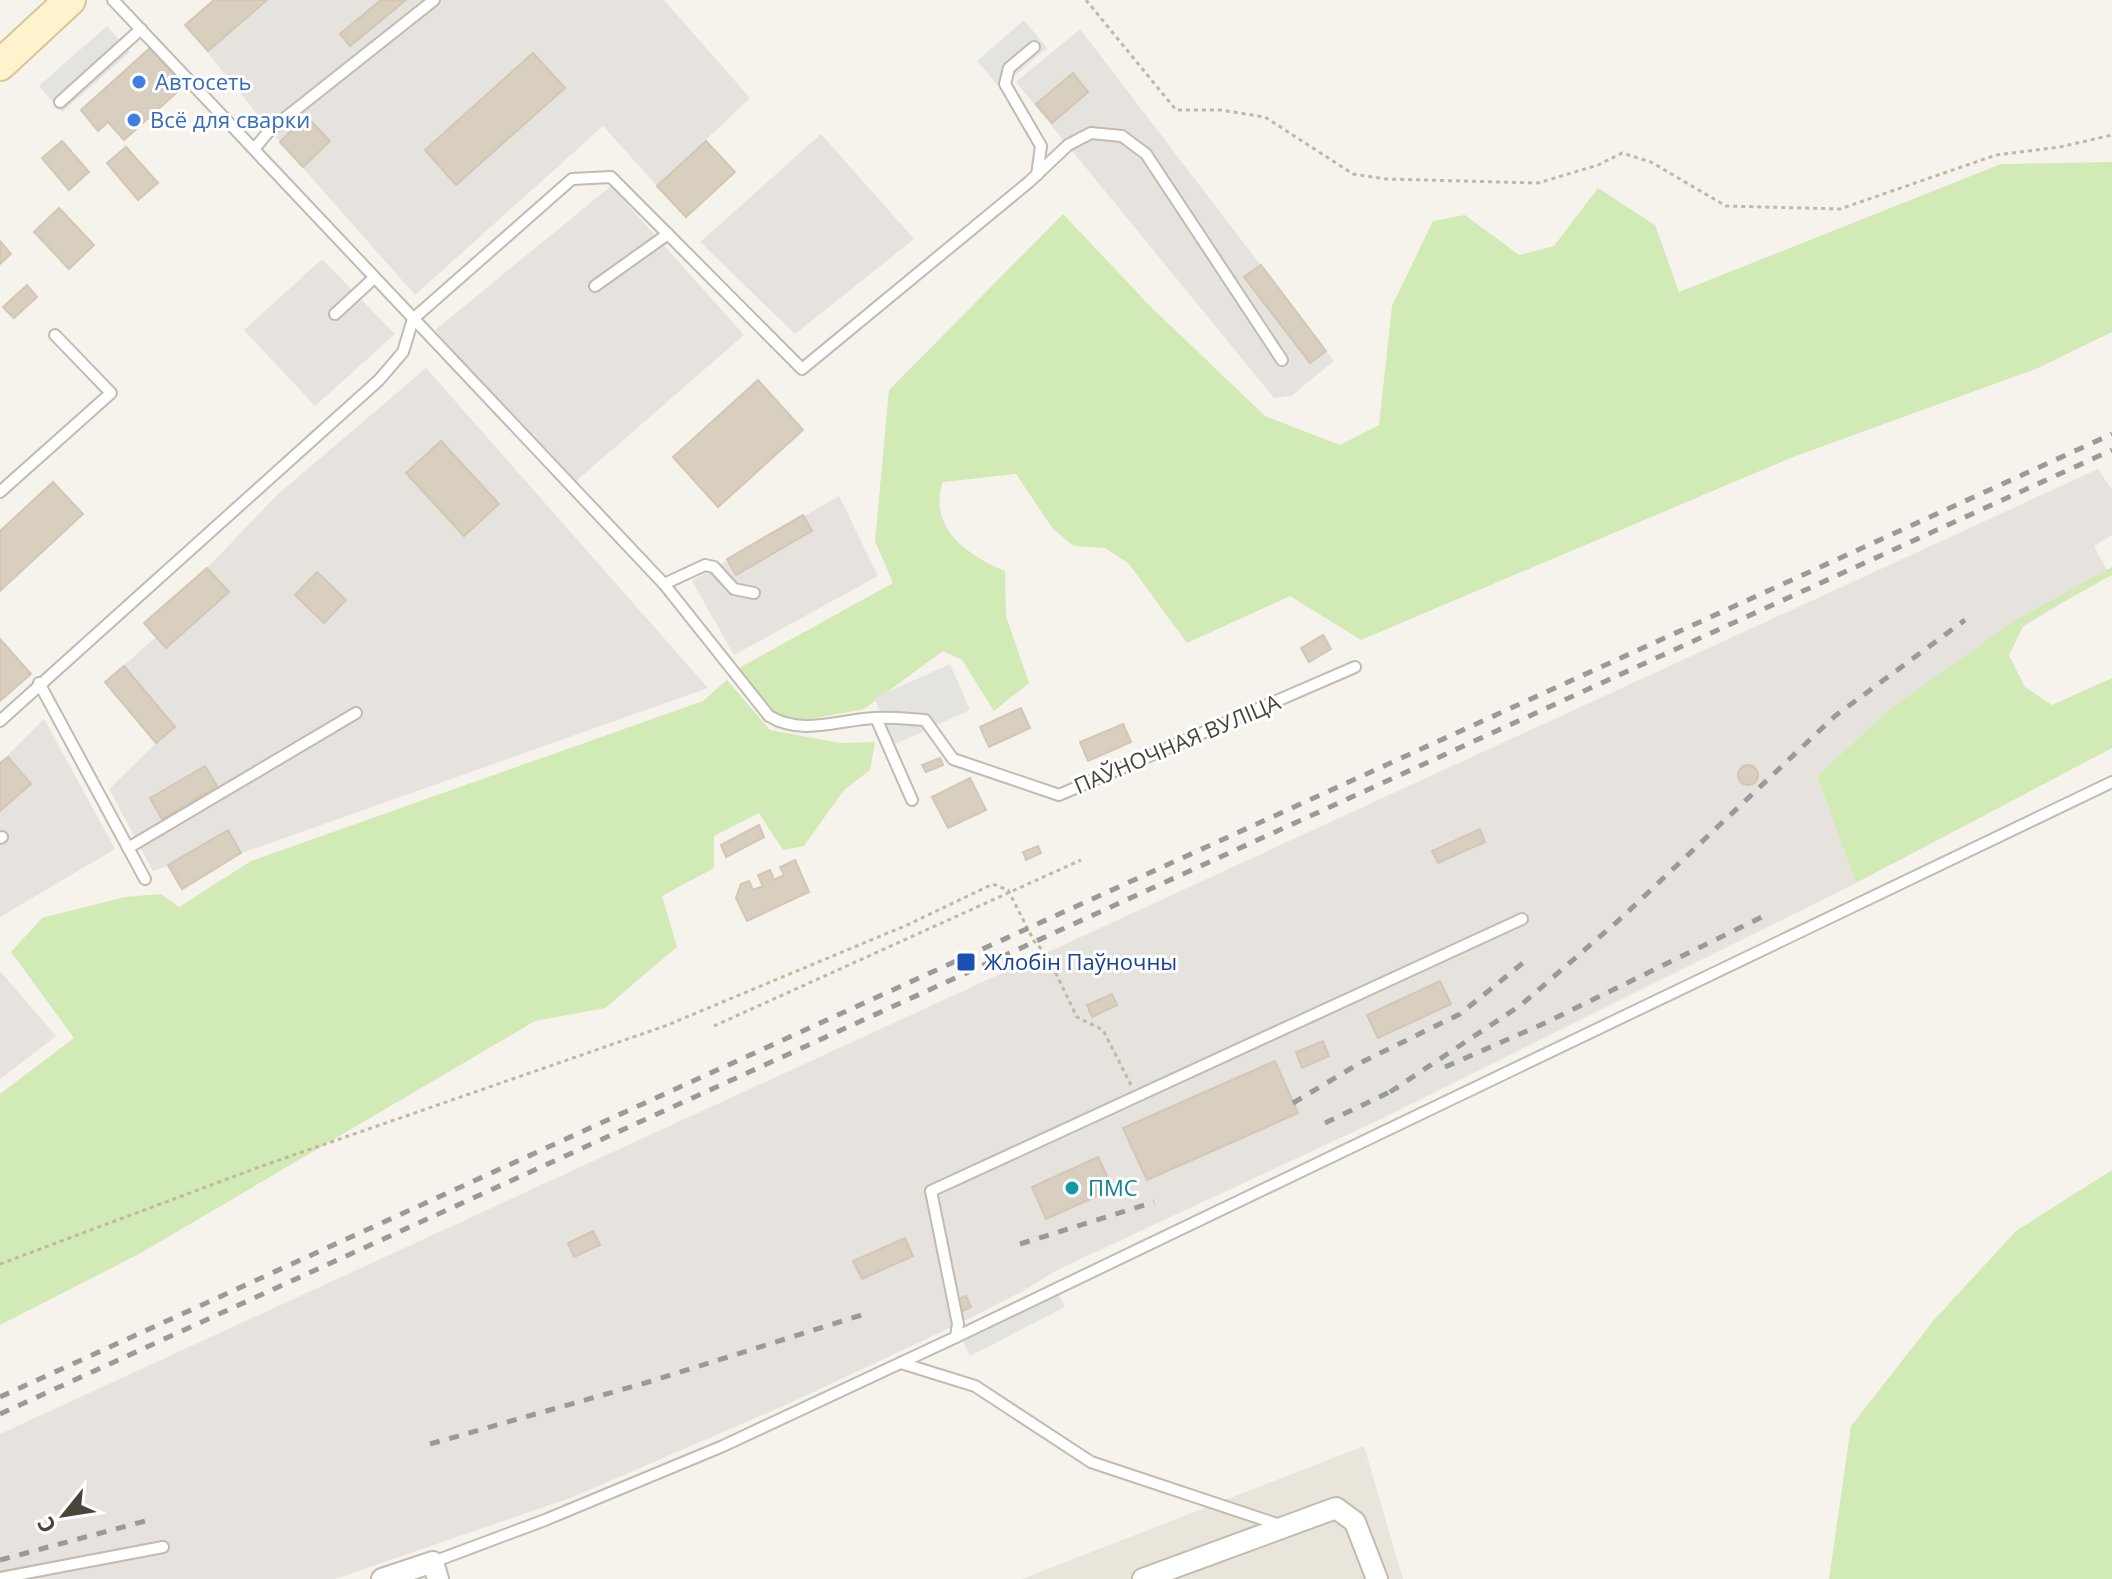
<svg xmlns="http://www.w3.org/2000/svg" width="2112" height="1579" viewBox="0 0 2112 1579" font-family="'Open Sans',sans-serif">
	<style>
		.residential { fill: #eae5da }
		.industrial { fill: #e6e2dd }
		.green { fill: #d2eab5 }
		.parking { fill: #e5e3e0 }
		.building { fill: #d8cfc1; stroke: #d3c7b4; stroke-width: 2 }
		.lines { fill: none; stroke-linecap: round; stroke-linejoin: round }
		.lane-casing { stroke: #c2bbae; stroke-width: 14 }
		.street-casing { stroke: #c2bbae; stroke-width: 24 }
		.secondary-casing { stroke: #d6c79b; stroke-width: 34 }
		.path { stroke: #c4b79f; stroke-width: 3; stroke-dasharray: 4 4; stroke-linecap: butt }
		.lane { stroke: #fff; stroke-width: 10 }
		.street { stroke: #fff; stroke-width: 20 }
		.secondary { stroke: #fff3cd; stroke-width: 30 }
		.rail { stroke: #9a9a9a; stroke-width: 5; stroke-dasharray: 10 10; stroke-linecap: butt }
		.shop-dot { fill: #3f7fe0; stroke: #fff; stroke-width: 3 }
		.transit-dot { fill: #1a4fb4; stroke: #fff; stroke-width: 3 }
		.culture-dot { fill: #0f9aa8; stroke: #fff; stroke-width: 3 }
		.labels { text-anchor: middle; stroke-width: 6; stroke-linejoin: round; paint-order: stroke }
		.shop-label { font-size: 22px; fill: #366cbe; stroke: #fff; text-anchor: start }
		.street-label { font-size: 22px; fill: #4b4439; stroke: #fff }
		.transit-label { font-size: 22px; fill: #164399; stroke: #fff; text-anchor: start }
		.culture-label { font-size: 22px; fill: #0d838f; stroke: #fff; text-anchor: start }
	</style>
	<rect width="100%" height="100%" fill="#f6f3ec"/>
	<!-- residential -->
	<polygon class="residential" points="1364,1446 1403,1579 1022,1579"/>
	<!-- industrial -->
	<g class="industrial">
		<polygon points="213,0 664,0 750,98 657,186 603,126 415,295 280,142 185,25"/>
		<polygon points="1080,29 1334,361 1291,396 1274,398 1016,82"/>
		<polygon points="821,134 914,239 795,334 700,242"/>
		<polygon points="611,186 744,335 567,489 435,330"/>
		<polygon points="322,259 395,334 315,406 244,330"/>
		<polygon points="426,368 708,688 242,853 182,889 168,866 153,871 109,789 156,743 105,682 156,637 144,623 207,568 277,495"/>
		<polygon points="2098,469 2112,490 2112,535 2094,546 2109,574 1890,709 1817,776 1856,883 1379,1120 1059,1269 1023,1291 958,1324 790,1403 573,1497 335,1579 0,1579 0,1434"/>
		<polygon points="839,496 878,576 734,655 692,581"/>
		<polygon points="44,719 115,849 0,917 0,763"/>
		<polygon points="0,971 56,1036 0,1079"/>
	</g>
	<!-- green -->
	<g class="green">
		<path d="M2112,162V332L2038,368L1793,457L1361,640L1290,596L1187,643L1129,564L1105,548L1074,546L1053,529L1016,474L943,482C927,527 968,556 1005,571L1006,616L1029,683L994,711L962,660L943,651L864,709L807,720L786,718L770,709L739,668L893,583L875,541L889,390L1063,214L1151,307L1265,416L1340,445L1379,425L1392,306L1433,221L1465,215L1519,255L1554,246L1598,188L1655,225L1679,292L2001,164Z"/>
		<polygon points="2112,567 2112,575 2024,624 2009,655 2025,687 2052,705 2112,678 2112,748 1856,883 1817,776 1890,709 2016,620"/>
		<polygon points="727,680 770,730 840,743 875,742 870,770 844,790 804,846 783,850 759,813 714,836 714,868 662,896 677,947 605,1008 535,1021 139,1254 0,1325 0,1094 74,1038 11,952 42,918 125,897 161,894 179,907 251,861 703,701"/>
		<polygon points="2112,1170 2112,1579 1829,1579 1851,1426 1934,1320 2016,1231"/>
	</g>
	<!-- parking -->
	<g class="parking">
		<polygon points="1024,20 1047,48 1000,88 977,61"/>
		<polygon points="107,26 130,52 62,112 39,86"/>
		<polygon points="950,664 970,710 895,744 874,698"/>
		<polygon points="1058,1292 1065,1307 970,1356 963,1341"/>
	</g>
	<!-- building -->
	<g class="building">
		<polygon points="214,0 267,0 208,51 185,25"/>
		<polygon points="381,0 406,0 350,46 340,34"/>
		<polygon points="150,48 184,86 124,140 108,122 98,131 81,110"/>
		<polygon points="533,53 565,88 456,185 425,150"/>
		<polygon points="1073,73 1088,92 1052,123 1036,104"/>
		<polygon points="306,116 330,141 303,167 280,142"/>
		<polygon points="62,141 89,172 69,190 42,158"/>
		<polygon points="706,141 735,172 686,217 657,186"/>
		<polygon points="126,147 158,183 138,200 107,163"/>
		<polygon points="59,208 94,245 69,269 34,232"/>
		<polygon points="0,241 11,254 0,264"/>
		<polygon points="1261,265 1326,351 1310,363 1244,277"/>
		<polygon points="27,285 37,297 14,318 3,307"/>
		<polygon points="758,380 803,430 718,507 673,457"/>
		<polygon points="441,441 499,504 464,536 406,473"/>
		<polygon points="53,482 83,514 0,591 0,531"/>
		<polygon points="803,515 812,531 736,575 727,559"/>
		<polygon points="207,568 229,592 166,648 144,623"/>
		<polygon points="317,572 346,600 324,623 295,595"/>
		<polygon points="1323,635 1331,649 1309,662 1301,648"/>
		<polygon points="0,639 31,674 0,701"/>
		<polygon points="124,666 175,727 156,743 105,682"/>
		<polygon points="1021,708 1030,728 989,747 980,727"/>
		<polygon points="1123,724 1131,742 1088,761 1080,742"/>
		<polygon points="8,757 31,784 0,811 0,763"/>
		<polygon points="940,758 943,765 926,772 922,765"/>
		<circle cx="1748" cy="775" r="10"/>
		<polygon points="205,766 217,786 162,819 150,798"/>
		<polygon points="970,778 986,810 948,828 932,797"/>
		<polygon points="759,825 764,837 726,857 721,845"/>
		<polygon points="1480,829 1485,842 1438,863 1432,851"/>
		<polygon points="228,830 241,853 182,889 168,865"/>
		<polygon points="1038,846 1041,853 1026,860 1023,852"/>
		<polygon points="795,860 809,892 747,921 736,898 741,884 749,881 753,890 763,886 758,875 770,870 774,880 784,875 780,867"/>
		<polygon points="1440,981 1451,1004 1378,1038 1367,1015"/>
		<polygon points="1112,994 1117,1005 1092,1017 1087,1005"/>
		<polygon points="1323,1041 1329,1056 1302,1068 1296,1052"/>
		<polygon points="1275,1061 1298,1113 1147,1180 1123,1128"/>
		<polygon points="1098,1157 1113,1189 1046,1219 1032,1187"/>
		<polygon points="593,1231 600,1245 574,1257 568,1243"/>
		<polygon points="905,1238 913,1256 862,1279 853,1261"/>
		<polygon points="966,1296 971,1307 961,1312 955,1300"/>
	</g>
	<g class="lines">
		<!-- lane casing -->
		<g class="lane-casing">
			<g id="lane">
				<path d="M113,0L664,584L769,716C802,736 838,720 874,718C891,717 909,719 925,720L953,759L1059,795L1355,667"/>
				<polyline points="1034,47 1009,68 1005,84 1041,146 1037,175"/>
				<polyline points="60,102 141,29"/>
				<polyline points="254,149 270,130 434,0"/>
				<polyline points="595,286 668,234"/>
				<polyline points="335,314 374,278"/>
				<polyline points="0,492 111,393 55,335"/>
				<polyline points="664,584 705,565 714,567 734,589 754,593"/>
				<polyline points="39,683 145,879"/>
				<polyline points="876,718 912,800"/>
				<polyline points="0,721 379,380 403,352 413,319 572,179 611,177 802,369 1029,182 1068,145 1091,133 1122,136 1146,154 1282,360"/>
				<polyline points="0,838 2,837"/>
				<polyline points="128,848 356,713"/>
				<polyline points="956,1337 958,1324 931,1191 1522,919"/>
				<polyline points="901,1363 975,1386 1091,1462 1280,1525"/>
				<polyline points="433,1562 545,1520 723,1446 956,1337 2112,782"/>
				<polyline points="0,1578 163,1547"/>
			</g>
		</g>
		<!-- street casing -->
		<g class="street-casing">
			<g id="street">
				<polyline points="382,1579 433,1562 438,1579"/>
				<polyline points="1143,1579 1336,1508 1355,1522 1377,1579"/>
			</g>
		</g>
		<!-- secondary casing -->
		<g class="secondary-casing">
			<polyline id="secondary" points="0,65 70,0"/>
		</g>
		<!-- path -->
		<g class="path">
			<polyline points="1086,0 1176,110 1221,110 1265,117 1353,174 1386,179 1538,183 1598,165 1622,153 1651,162 1726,206 1840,209 1996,155 2060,147 2112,135"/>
			<polyline points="714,1026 1081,860"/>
			<polyline points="0,1264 262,1166 665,1026 907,925 993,884 1008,890 1034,941 1047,955 1077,1017 1103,1030 1131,1085"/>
		</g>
		<!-- lane -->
		<use href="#lane" class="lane"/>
		<!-- street -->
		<use href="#street" class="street"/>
		<!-- secondary -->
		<use href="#secondary" class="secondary"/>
		<!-- rail -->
		<g class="rail">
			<polyline points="1445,1067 1545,1023 1764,916"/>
			<polyline points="1390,1092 1521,1005 1619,920 1835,716 1965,620"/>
			<polyline points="1293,1103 1360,1063 1460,1014 1524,962"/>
			<polyline points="1325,1123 1398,1088"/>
			<polyline points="1020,1244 1154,1202"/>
			<polyline points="0,1397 2112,434"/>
			<polyline points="0,1414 2112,450"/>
			<polyline points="430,1444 645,1383 865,1314"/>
			<polyline points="0,1560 149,1520"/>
		</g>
	</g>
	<!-- markers -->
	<g class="shop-dot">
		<circle cx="139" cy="82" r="8"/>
		<circle cx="134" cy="120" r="8"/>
	</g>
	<rect class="transit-dot" x="956" y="952" width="20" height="20" rx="4"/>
	<circle class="culture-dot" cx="1072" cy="1188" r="8"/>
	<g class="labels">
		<!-- shop labels -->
		<g class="shop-label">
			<text x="155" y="90">Автосеть</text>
			<text x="150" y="128">Всё для сварки</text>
		</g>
		<!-- street labels -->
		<g class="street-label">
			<text transform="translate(1177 744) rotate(-23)" y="8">ПАЎНОЧНАЯ ВУЛІЦА</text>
		</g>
		<!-- transit labels -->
		<g class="transit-label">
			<text x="984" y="970">Жлобін Паўночны</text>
		</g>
		<!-- culture labels -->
		<g class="culture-label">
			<text x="1088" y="1196">ПМС</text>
		</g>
	</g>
	<!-- north arrow -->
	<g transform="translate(64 1515) rotate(240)" stroke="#ffffff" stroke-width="6" paint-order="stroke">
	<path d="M0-6L14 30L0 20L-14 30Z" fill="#4b4439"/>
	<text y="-12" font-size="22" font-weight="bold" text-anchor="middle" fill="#4b4439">С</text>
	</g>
</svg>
